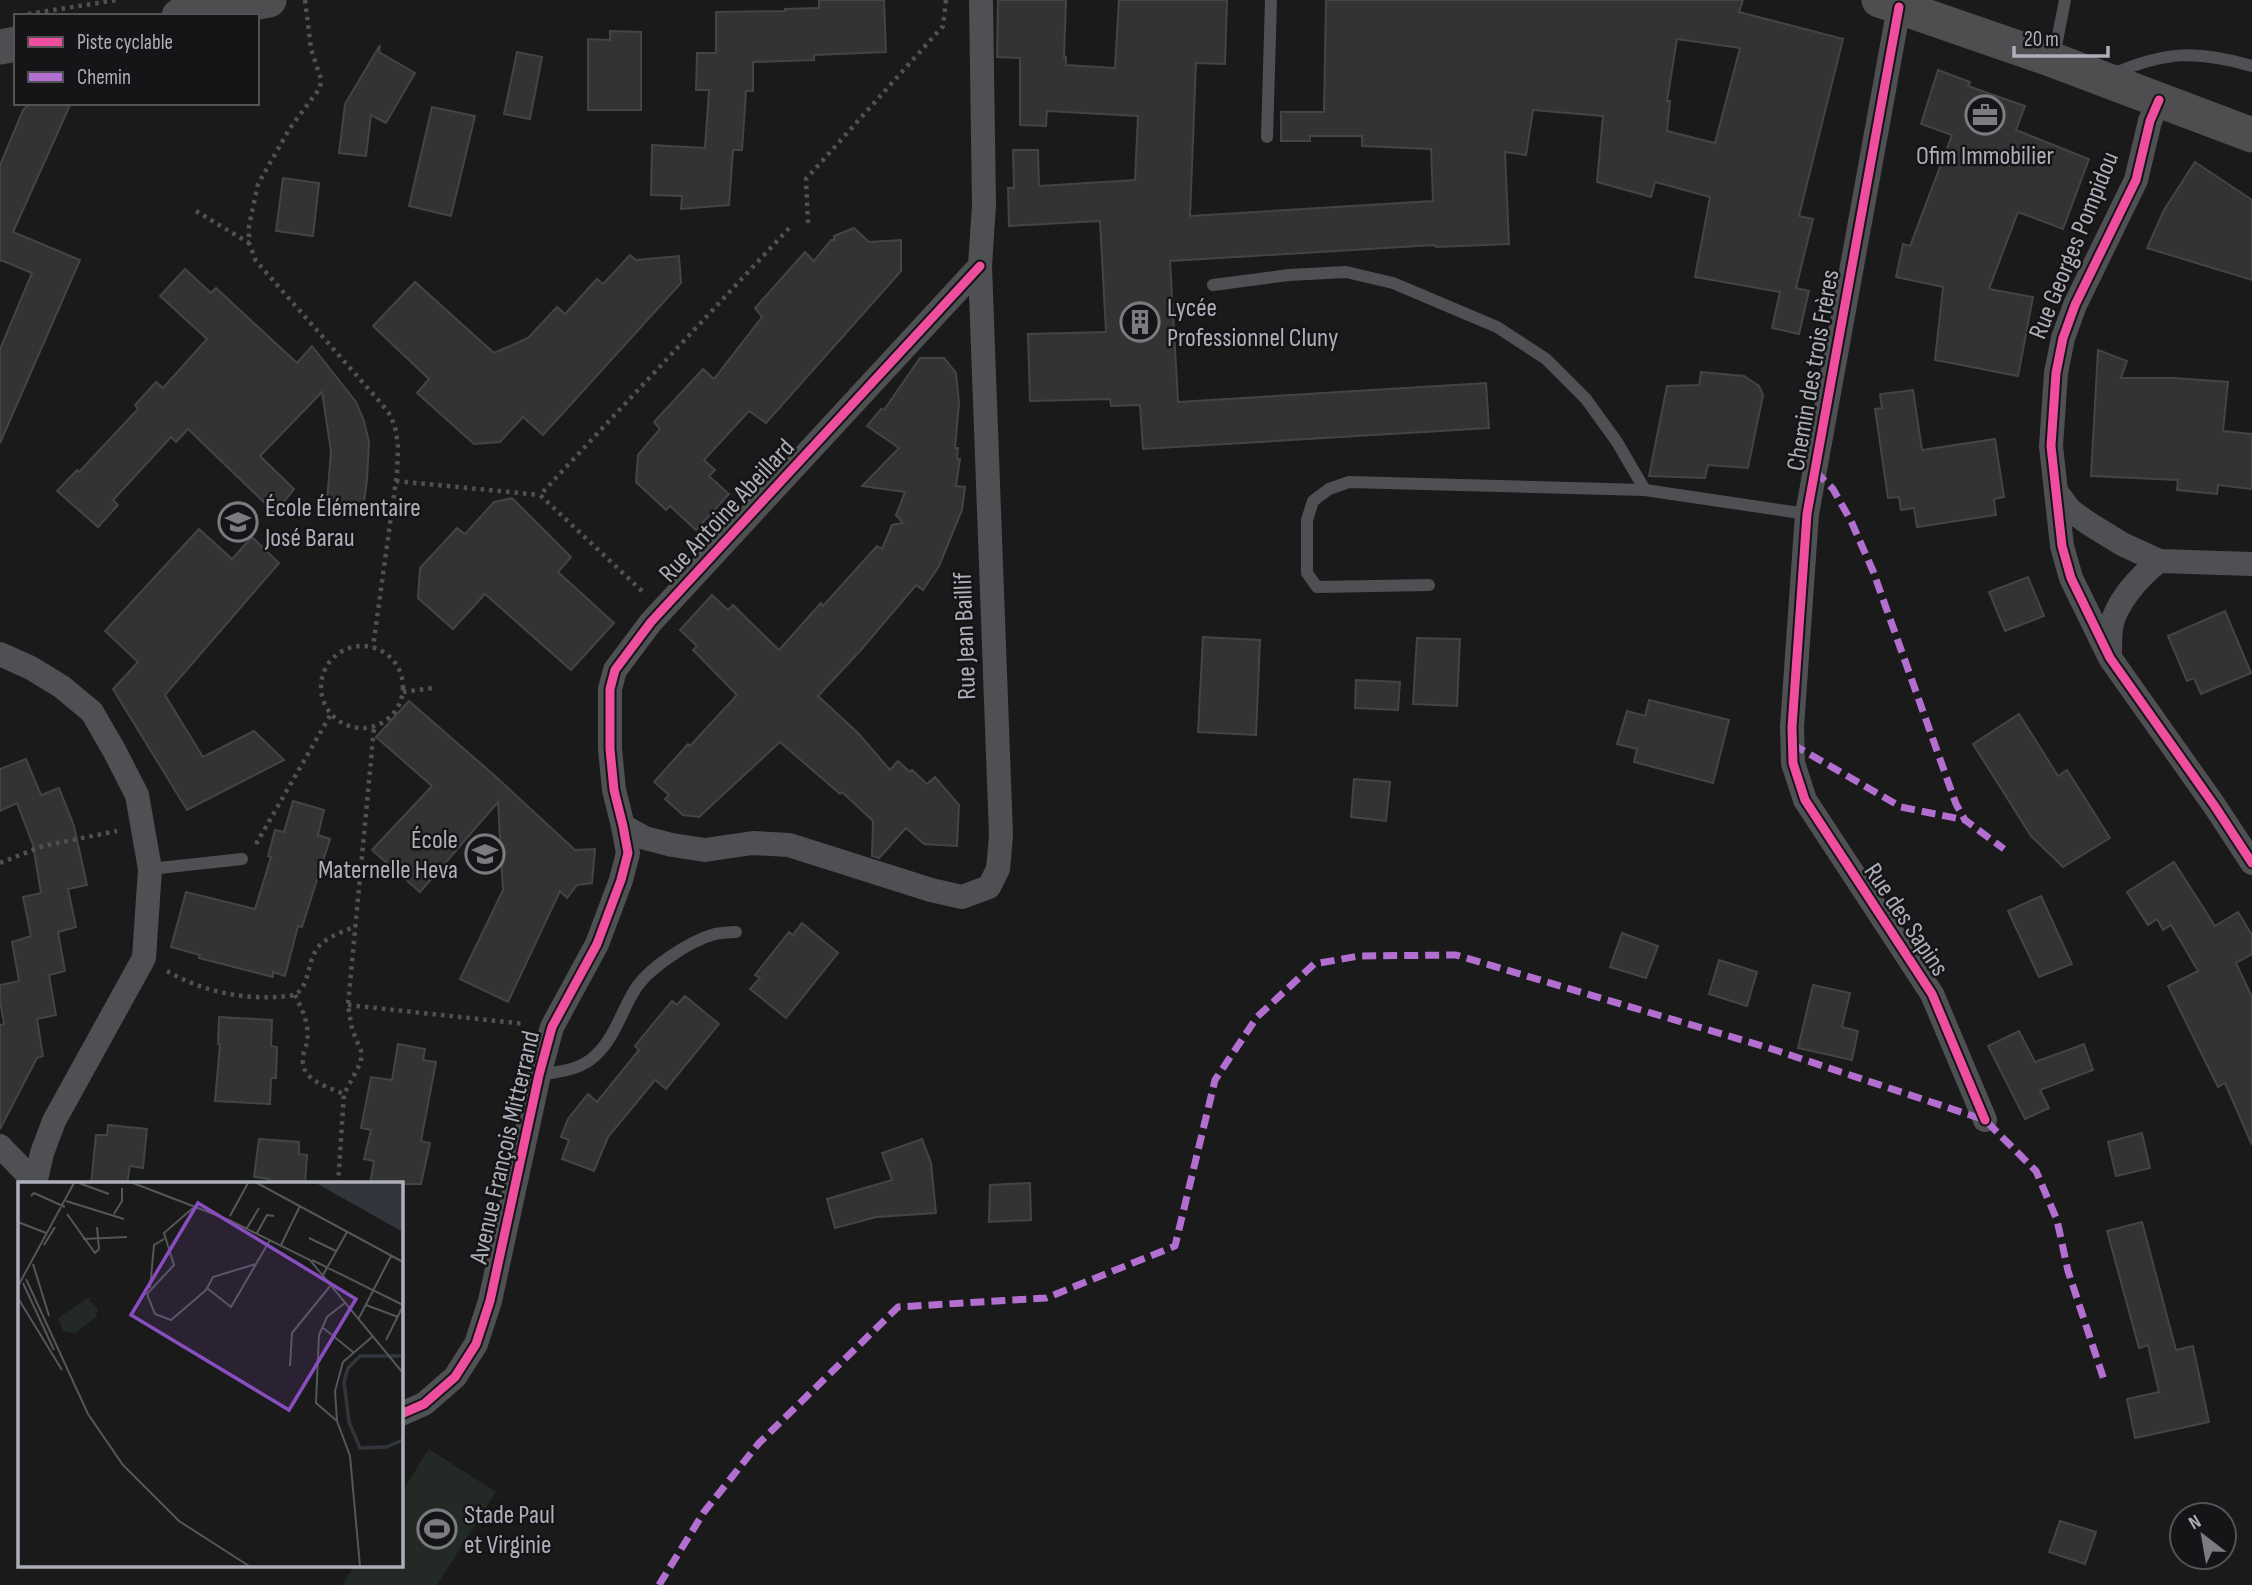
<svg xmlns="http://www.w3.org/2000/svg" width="2252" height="1585" viewBox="0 0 2252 1585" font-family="'Sofia Sans Condensed',sans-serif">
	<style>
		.green { fill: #232924 }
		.building { fill: #333334; stroke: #434446; stroke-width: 2; fill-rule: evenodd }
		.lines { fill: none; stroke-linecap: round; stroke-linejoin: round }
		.path { stroke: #505154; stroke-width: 4.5; stroke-dasharray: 3.5 5; stroke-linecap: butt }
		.service { stroke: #4f5053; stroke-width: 12 }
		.minor { stroke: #4f5053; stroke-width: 24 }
		.secondary { stroke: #4e4e50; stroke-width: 35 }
		.quiet { stroke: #b36fd0; stroke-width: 7; stroke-dasharray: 14 7; stroke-linecap: butt }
		.cycleway-casing { stroke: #151416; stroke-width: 13 }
		.cycleway { stroke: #ef4d9e; stroke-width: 9 }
		.labels { text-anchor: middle; stroke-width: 5; stroke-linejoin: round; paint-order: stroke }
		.poi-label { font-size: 26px; fill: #adb0b9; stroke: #151416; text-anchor: start }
		.street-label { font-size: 26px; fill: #adb0b9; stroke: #151416 }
		.inset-river { fill: none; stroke: #31363d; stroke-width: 3.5 }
		.inset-road { fill: none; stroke: #55565a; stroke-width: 2 }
		.view { fill: #884dbe; fill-opacity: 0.15; stroke: #884dbe; stroke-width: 3.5 }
		.inset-edge { fill: none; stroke: #adb0b9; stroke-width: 3.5 }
	</style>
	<rect width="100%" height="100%" fill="#1a1a1a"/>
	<!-- green -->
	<polygon class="green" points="429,1449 496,1492 437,1585 342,1585 354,1566 401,1566 401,1493"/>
	<!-- building -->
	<g class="building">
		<polygon points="819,0 884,0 886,52 814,55 814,60 753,62 753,91 746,91 742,150 733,150 729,205 681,209 682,196 651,195 652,145 705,148 709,90 696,90 697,53 716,53 716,12 785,11 785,9 819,8"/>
		<path d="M998,0H1066L1064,57H1066V65L1115,68L1119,0H1227L1225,64L1196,63L1190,216L1433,201L1431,149L1362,146V136H1310V141H1281V112H1324L1326,0H1743L1739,12L1843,39L1799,216L1813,219L1796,288L1809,291L1799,334L1772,328L1780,292L1695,277L1710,197L1655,182L1651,197L1597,182L1603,116L1533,110L1526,155L1505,152L1509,244L1436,247L1435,245L1170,261L1178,402L1486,383L1489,428L1143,449L1140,405L1111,406L1110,399L1030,401L1028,334L1106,332L1100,221L1009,226L1008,188H1014L1013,150H1038L1039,186L1135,180L1138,116L1047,111L1046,126L1020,125V58L997,57ZM1677,39L1740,48L1715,143L1667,131L1670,101H1667Z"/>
		<polygon points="610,31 641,32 641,110 588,110 588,39 610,40"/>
		<polygon points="380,45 379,52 415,73 386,123 371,115 366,156 339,153 345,104"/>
		<polygon points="517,52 542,57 530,119 504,114"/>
		<polygon points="1938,70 1970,82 1968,86 2025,106 2016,130 2089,159 2063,229 2018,212 1989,289 2033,297 2018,376 1935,360 1943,287 1896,277 1903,244 1910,246 1952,135 1921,124"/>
		<polygon points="30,103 71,103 13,232 80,260 0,443 0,349 32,273 1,260 0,261 0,165 23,110"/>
		<polygon points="432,107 475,116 451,216 409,206"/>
		<polygon points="2195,162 2252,200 2252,280 2147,248 2164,210"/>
		<polygon points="283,178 319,183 313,236 276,231"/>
		<polygon points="854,228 869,242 901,240 901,271 766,423 749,411 704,460 715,470 709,476 729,494 696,530 670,506 666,510 636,482 638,455 660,429 654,422 703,369 714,379 762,317 755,308 805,252 814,261 831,240 834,240 834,236"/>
		<polygon points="630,255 636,260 679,256 681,283 543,435 523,417 500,442 474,444 417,393 429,379 373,326 415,282 494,353 528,338 557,307 565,314 597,279 603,284"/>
		<polygon points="185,269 211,293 216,288 297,363 312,346 356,402 364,421 369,442 367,480 362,516 326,514 331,451 322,392 260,456 294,489 275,513 188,429 176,442 171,437 113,500 118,505 98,527 57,491 77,470 79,472 138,409 135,405 156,382 163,388 207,339 160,296"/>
		<polygon points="2098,350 2127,361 2121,378 2174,378 2228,382 2223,431 2252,434 2252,489 2218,485 2217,494 2177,490 2178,480 2091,476"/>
		<polygon points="920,358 944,358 956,373 959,403 955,448 958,448 957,459 960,459 956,486 965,487 962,510 939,566 923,590 916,585 860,651 818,696 858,733 890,770 898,761 910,772 912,770 927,784 935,777 959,805 957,846 924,844 906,828 879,858 872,856 873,821 842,792 840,794 780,742 699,817 683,815 665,799 669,795 654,782 688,744 690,746 737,695 693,650 697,646 680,630 712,595 728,610 733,605 779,650 821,603 823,606 877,546 882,549 892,525 903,523 896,515 905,492 862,486 899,448 867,426 881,409 884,410"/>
		<polygon points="1701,372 1744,376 1759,386 1763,395 1748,468 1708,465 1705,478 1649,476 1667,386 1699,385"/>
		<polygon points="1913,390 1922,450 1995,439 2004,497 1994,499 1996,515 1917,527 1914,508 1901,510 1899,497 1888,498 1875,409 1882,408 1880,394"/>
		<polygon points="512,498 571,557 558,572 614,623 571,670 485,594 453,629 418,598 420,568 457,528 465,534 494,502"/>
		<polygon points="199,529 232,559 252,537 279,563 165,695 203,757 254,731 284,760 187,810 113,689 138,662 105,631"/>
		<polygon points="2028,577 2044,616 2005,631 1989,592"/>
		<polygon points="2225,611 2251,673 2201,694 2194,678 2187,681 2168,636"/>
		<polygon points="1203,637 1260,640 1256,735 1198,732"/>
		<polygon points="1417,638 1460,639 1457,706 1413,704"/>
		<polygon points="1356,680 1400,682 1398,710 1355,708"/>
		<polygon points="1649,700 1729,720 1713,783 1634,762 1637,749 1617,744 1627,711 1645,716"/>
		<polygon points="409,701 495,776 575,850 595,849 592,883 577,885 567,898 560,891 508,1002 460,979 503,890 498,802 420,892 372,850 432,786 376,737"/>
		<polygon points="2019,714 2058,776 2067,770 2110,838 2063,867 2031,836 1973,744"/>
		<polygon points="26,759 41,795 59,788 74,826 87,885 68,889 76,927 58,932 65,971 49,975 56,1015 37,1019 43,1056 37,1058 0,1129 0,1025 4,1024 0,1001 0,985 19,981 12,942 31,936 23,897 41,893 33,845 17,803 0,811 0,769"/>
		<polygon points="1354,779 1390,782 1386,821 1351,817"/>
		<polygon points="293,801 324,810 318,835 330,839 302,927 298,926 285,976 273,972 273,977 199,958 200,955 171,947 186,892 255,909 271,857 268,856 275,830 284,832"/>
		<polygon points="2174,862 2215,926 2238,912 2252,935 2252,954 2236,963 2252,997 2252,1145 2225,1083 2218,1087 2168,986 2198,971 2171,925 2163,930 2157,919 2148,925 2127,892"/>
		<polygon points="2041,896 2072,964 2039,977 2008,911"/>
		<polygon points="802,923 838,953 786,1018 750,989 760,978 755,975 789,932 793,935"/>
		<polygon points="1622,933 1658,946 1646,978 1610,967"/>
		<polygon points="1719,960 1757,972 1747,1006 1709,994"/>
		<polygon points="1813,985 1850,993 1842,1027 1858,1031 1852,1060 1798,1048"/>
		<polygon points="685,996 719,1024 666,1089 655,1080 608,1137 594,1171 562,1159 569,1140 561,1137 568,1119 588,1094 597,1102 639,1050 635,1046 647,1031 672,1001 677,1005"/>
		<polygon points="219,1017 272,1020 271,1046 277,1047 276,1078 271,1078 270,1104 215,1101 220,1044 218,1044"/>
		<polygon points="2019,1031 2035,1062 2084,1044 2093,1070 2040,1090 2049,1108 2025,1119 1988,1046"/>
		<polygon points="398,1044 425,1049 423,1060 436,1062 421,1141 430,1143 421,1184 370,1184 374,1161 364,1159 371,1130 361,1128 371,1077 392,1080"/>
		<polygon points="108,1125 147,1129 143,1168 130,1166 127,1184 91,1184 96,1135 107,1135"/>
		<polygon points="2142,1133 2150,1168 2116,1176 2108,1142"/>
		<polygon points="259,1139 299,1142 299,1154 307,1155 305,1184 269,1184 269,1179 254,1177"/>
		<polygon points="922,1139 931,1163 936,1213 876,1217 835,1228 827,1199 892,1180 882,1153"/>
		<polygon points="1030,1183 1031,1220 989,1222 990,1185"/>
		<polygon points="2142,1222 2176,1350 2193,1346 2209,1422 2135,1438 2127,1399 2159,1392 2148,1345 2139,1348 2107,1231"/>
		<polygon points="2060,1521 2096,1532 2085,1564 2049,1552"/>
	</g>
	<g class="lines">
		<!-- path -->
		<g class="path">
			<polyline points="305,0 311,49 321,79 320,88 290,128 258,184 249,226 249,243 256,261 380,402 391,416 396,431 398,447 397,473 373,647"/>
			<polyline points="28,14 117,0"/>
			<polyline points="196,211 249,243"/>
			<polyline points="808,223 806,179 943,26 946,0"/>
			<polyline points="396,481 540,495"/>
			<polyline points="642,591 540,495 792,225"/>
			<circle cx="362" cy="687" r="41"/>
			<polyline points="403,692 432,688"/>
			<polyline points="256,844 331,714"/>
			<polyline points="0,863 43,846 117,831"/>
			<path d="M167,971C205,993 251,1002 295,995C312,983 306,959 320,945C329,936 345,931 356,926"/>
			<path d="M295,995C302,1009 310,1025 307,1042C306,1047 303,1052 303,1058C300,1080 328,1087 344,1094"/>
			<polyline points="348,1005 525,1024"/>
			<polyline points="338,1184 344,1094 361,1062 361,1051 352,1029 348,1005 374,728"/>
		</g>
		<!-- service -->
		<g class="service">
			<polyline points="2054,56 2065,0"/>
			<path d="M2113,74C2165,51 2198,50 2252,66"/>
			<polyline points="1267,137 1271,0"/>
			<polyline points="1213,285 1289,275 1346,272 1393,283 1497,327 1546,359 1586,399 1617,442 1645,490"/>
			<polyline points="1429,585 1317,587 1307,573 1307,520 1313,501 1329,489 1349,482 1645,490 1807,514"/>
			<polyline points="150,869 242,859"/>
			<path d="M539,1075C556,1072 575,1071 590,1060C612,1044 619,1017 633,993C645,970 689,941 715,934C721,933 729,932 736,932"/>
		</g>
		<!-- minor -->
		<g class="minor">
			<polyline points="1899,7 1807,514 1792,727 1793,763 1805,800 1932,994 1985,1120"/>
			<polyline points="2159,100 2150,121 2136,180 2075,305 2063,338 2056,373 2051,446 2062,546 2071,578 2110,658 2214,805 2252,863"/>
			<polyline points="2056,491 2070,510 2088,523 2122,544 2159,561 2252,564"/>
			<polyline points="0,654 31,668 62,687 92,712 115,752 137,795 150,869 144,958 54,1121 42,1153 35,1184"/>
			<path d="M2110,656C2110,647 2110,637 2111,628C2115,603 2139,577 2159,561"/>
			<polyline points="623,826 645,838 672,845 705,850 753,843 789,845 931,890 962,897 989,887 998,869 1001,836 980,266 984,205 981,0"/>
			<polyline points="0,1146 35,1182"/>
			<polyline points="401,1414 424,1404 455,1377 476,1344 490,1301 539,1075 552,1027 597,944 621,880 628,853 623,826 614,790 610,749 610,689 615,670 651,622 980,266"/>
		</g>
		<!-- secondary -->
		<g class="secondary">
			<polyline points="1879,0 2053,60 2252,135"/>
			<polyline points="179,16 269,0"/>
			<polyline points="0,47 16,44"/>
		</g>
		<!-- quiet -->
		<g class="quiet">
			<polyline points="1815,471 1833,489 1851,521 1873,571 1956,804 1965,820 2004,849"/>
			<polyline points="1792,744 1901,807 1965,820"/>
			<polyline points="659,1585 704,1512 759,1443 898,1307 1046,1298 1175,1246 1215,1080 1257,1017 1314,964 1359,956 1456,955 1769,1048 1985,1120 2036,1171 2057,1220 2068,1271 2105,1383"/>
		</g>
		<!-- cycleway casing -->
		<g class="cycleway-casing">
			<g id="cycleway">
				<polyline points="1899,7 1807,514 1792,727 1793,763 1805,800 1932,994 1985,1120"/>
				<polyline points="2159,100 2150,121 2136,180 2075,305 2063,338 2056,373 2051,446 2062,546 2071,578 2110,658 2214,805 2252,863"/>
				<polyline points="401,1414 424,1404 455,1377 476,1344 490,1301 539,1075 552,1027 597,944 621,880 628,853 623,826 614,790 610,749 610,689 615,670 651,622 980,266"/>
			</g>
		</g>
		<!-- cycleway -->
		<use href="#cycleway" class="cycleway"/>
	</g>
	<!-- icons -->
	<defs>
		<g id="office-ring" transform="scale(2.0125)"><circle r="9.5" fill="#151416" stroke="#7a7c81" stroke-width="1.5"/><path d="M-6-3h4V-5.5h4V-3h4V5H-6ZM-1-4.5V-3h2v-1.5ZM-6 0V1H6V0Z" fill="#7a7c81"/></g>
		<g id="building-ring" transform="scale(2.0125)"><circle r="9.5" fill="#151416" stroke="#7a7c81" stroke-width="1.5"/><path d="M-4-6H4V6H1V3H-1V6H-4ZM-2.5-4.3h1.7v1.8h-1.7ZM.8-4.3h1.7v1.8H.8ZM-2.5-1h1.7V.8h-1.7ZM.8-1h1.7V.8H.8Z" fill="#7a7c81"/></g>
		<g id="school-ring" transform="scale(2.0125)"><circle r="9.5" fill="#151416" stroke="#7a7c81" stroke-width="1.5"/><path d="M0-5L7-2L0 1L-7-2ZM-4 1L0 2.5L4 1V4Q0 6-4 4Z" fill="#7a7c81"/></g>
		<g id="stadium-ring" transform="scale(2.0125)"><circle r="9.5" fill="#151416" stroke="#7a7c81" stroke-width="1.5"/><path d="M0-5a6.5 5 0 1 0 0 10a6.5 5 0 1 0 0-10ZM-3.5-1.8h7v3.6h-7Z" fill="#7a7c81"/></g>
	</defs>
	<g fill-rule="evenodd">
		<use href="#office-ring" x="1985" y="115"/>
		<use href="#building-ring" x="1140" y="322"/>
		<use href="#school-ring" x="238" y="522"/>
		<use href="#school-ring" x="485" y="854"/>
		<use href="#stadium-ring" x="437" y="1529"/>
	</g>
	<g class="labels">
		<!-- poi labels -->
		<g class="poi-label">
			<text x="1985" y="164" text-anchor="middle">Ofim Immobilier</text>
			<text x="1167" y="316">Lycée<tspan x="1167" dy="30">Professionnel Cluny</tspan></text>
			<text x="265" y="516">École Élémentaire<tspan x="265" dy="30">José Barau</tspan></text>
			<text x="458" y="848" text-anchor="end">École<tspan x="458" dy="30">Maternelle Heva</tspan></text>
			<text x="464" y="1523">Stade Paul<tspan x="464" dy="30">et Virginie</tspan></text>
		</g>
		<!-- street labels -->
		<g class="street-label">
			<text transform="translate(2073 245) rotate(-68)" y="9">Rue Georges Pompidou</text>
			<text transform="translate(1812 370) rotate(-80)" y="9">Chemin des trois Frères</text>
			<text transform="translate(726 510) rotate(-47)" y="9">Rue Antoine Abeillard</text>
			<text transform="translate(964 636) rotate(-92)" y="9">Rue Jean Baillif</text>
			<text transform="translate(1907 919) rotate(56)" y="9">Rue des Sapins</text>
			<text transform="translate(504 1147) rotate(-77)" y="9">Avenue François Mitterrand</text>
		</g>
	</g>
	<!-- overview -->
	<g transform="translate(18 1182)">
		<rect width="385" height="385" fill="#1a1a1a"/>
		<path d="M73,114L71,119L80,126L78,135L57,151L45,149L40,136Z" fill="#232924"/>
		<path d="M298,1H385V50Z" fill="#31363d"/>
		<path class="inset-river" d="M385,174H342L330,186L326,200L331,240L342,266L368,265L385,258"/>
		<path class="inset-road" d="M61,1L91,12M115,1L211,38L292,78L385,191M239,1L385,80M13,14L16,11L47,25M48,19L106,37M175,26L146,51L156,83L129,112L137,132L153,138L188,108L195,95L238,82M49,32L77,71L81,67L79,45M96,32L104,19V6M212,34L230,1M0,40L28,51M229,46L241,26M239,51L249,33L256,34M291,56L318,69M65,57L109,55M26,63L37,45M263,63L282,24M294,78L385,123M15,82L31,134M305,93L329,50M8,97L70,232L105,283L161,339L231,384M5,101L36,168M0,104L56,1M132,106L136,63L146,57M189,106L213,125L252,58M0,116L44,188M348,123L380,135M341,136L373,74M304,145L335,170M368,158L385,124M272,184L274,151L313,103M319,239L298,221L301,153L309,135L328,120M342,384L332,274L319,239L317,209L325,180L355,154"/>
		<path class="view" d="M180,21L338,117L271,228L113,133Z"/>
		<rect width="385" height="385" class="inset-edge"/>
	</g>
	<!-- legend -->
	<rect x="14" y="14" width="245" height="91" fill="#151416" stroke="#525257" stroke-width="2"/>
	<rect x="28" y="37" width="35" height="10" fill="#ef4d9e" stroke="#525257" stroke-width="2"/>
	<text x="77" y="49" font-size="21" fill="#adb0b9">Piste cyclable</text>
	<rect x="28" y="72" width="35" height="10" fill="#b36fd0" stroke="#525257" stroke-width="2"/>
	<text x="77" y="84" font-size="21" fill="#adb0b9">Chemin</text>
	<!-- north arrow -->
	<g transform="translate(2203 1536) rotate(329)"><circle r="33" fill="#151416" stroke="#525257" stroke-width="2"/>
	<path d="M0-5L12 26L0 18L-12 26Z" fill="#7a7c81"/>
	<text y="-10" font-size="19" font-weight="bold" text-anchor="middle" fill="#adb0b9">N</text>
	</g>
	<!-- scale -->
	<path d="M2014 46v10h94v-10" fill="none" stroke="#adb0b9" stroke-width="3.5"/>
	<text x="2024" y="46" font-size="21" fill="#adb0b9" stroke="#151416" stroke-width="5" paint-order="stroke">20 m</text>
</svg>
